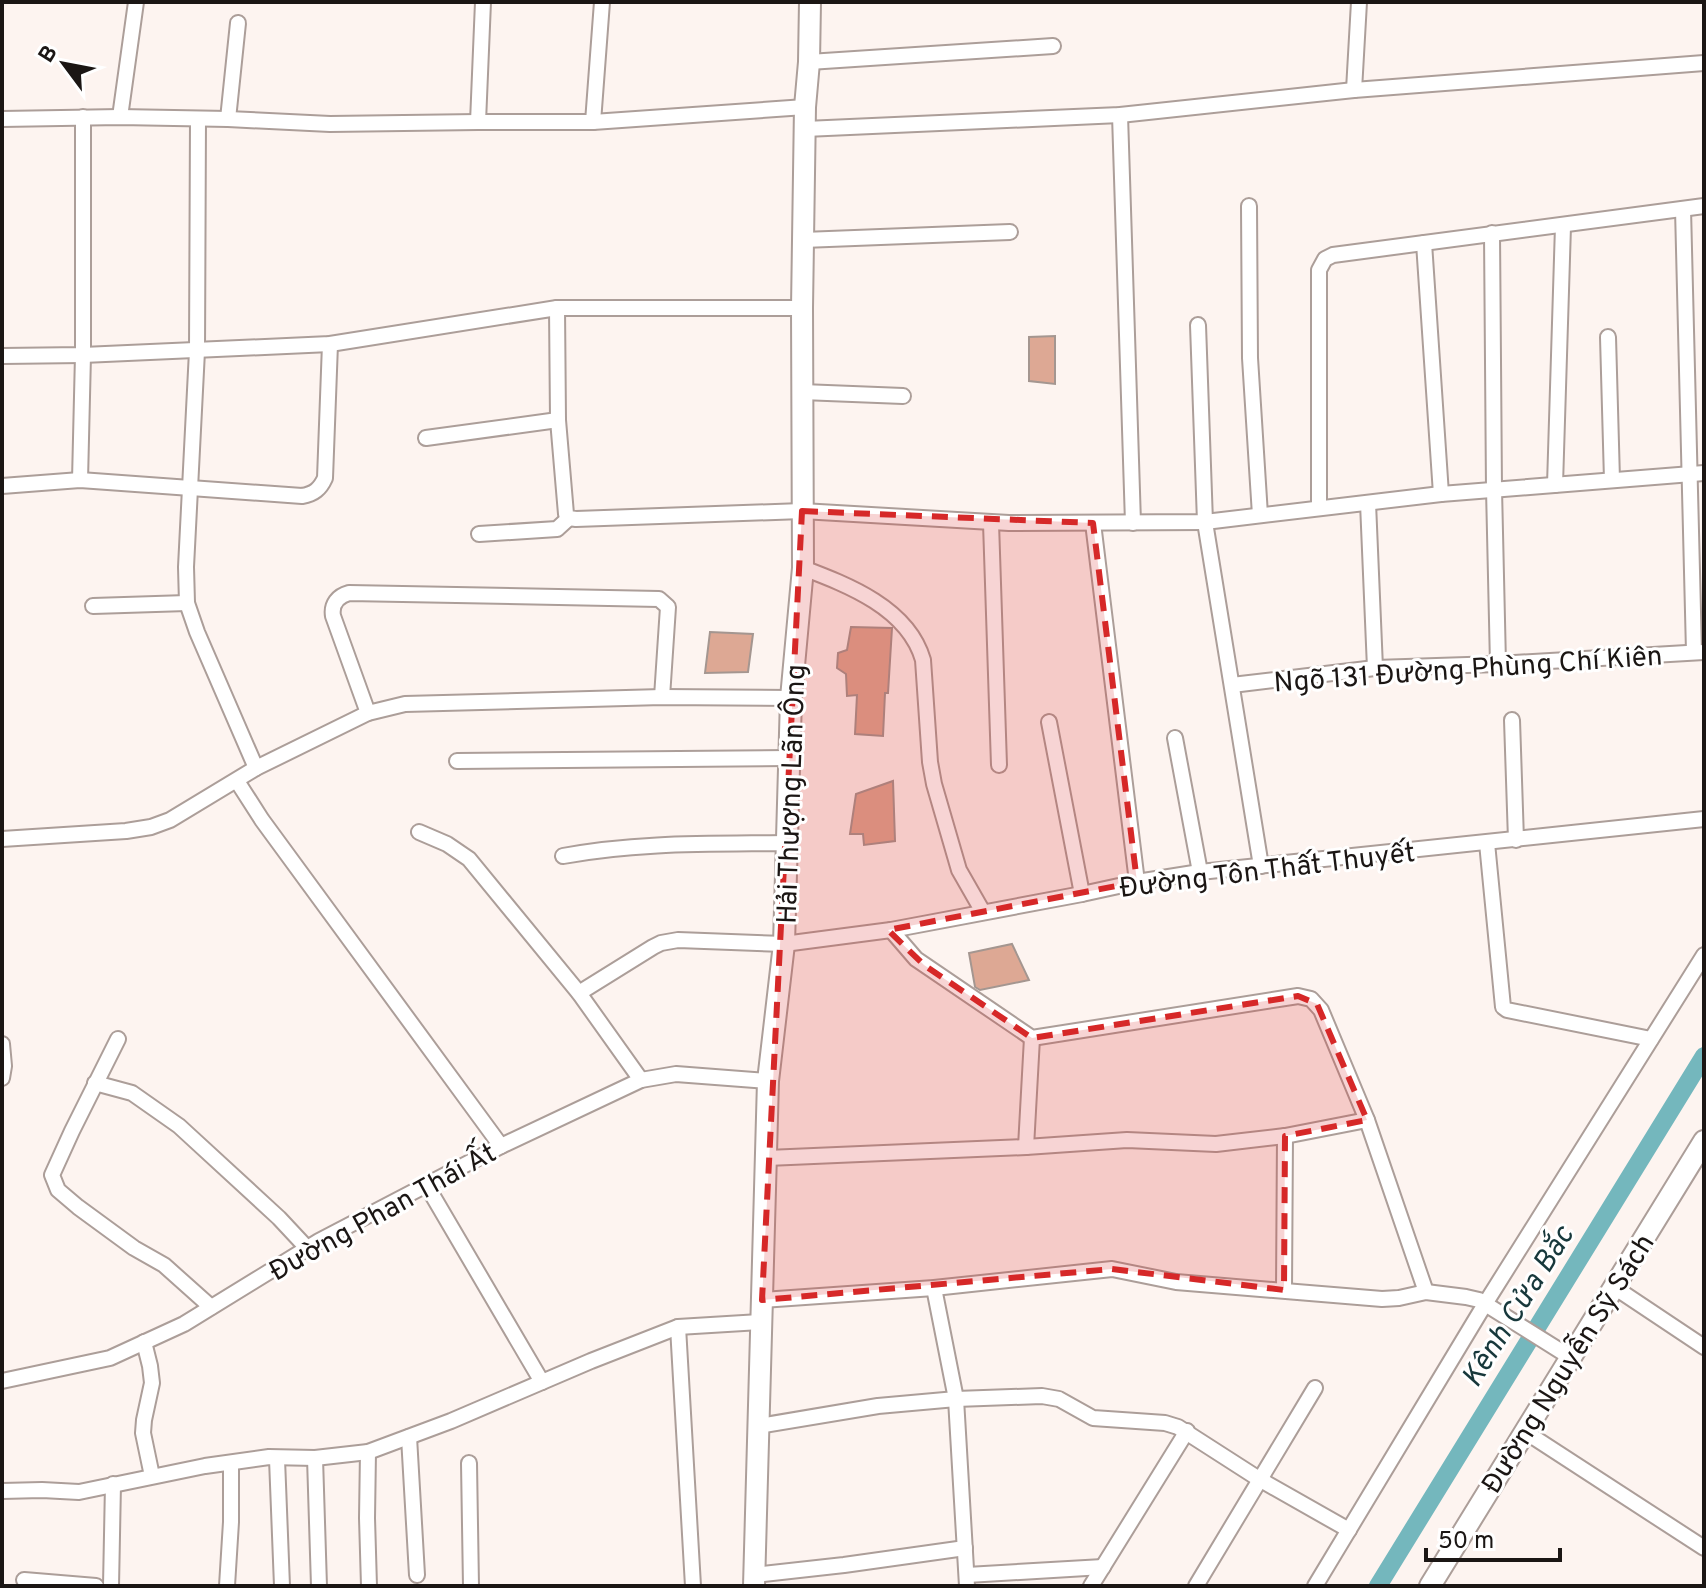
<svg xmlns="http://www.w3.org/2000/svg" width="1706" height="1588" viewBox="0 0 1706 1588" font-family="Overpass,sans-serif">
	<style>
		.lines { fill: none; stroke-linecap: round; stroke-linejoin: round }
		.canal { stroke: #74b7bd; stroke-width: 18 }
		.building { fill: #dda894; stroke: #a49690; stroke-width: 2 }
		.street-casing { stroke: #ac9e99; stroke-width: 18 }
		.secondary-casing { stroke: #ac9e99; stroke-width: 24 }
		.street { stroke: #fff; stroke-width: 14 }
		.secondary { stroke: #fff; stroke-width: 20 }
		.marked { fill: #d62828; fill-opacity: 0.2; stroke: #d62828; stroke-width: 6; stroke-dasharray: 16 10; stroke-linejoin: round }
		.labels { text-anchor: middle; stroke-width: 6; stroke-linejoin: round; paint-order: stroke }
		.street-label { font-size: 28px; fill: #1b1614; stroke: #fff }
		.water-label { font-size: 30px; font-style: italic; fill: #17383b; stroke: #fff }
	</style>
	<rect width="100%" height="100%" fill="#fdf4f0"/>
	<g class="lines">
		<!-- canal -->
		<polyline class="canal" points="1378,1586 1704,1056"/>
	</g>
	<!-- building -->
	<g class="building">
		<polygon points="1055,336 1055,384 1029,381 1029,337"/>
		<polygon points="851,627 892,628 888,693 885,693 883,736 855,734 857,695 847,696 846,674 837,668 838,653 847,650"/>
		<polygon points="710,632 753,634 748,672 705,673"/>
		<polygon points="893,781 895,841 864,845 863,834 850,834 856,794"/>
		<polygon points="1012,944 1029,980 980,990 975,987 969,953"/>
	</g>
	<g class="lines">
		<!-- street casing -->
		<g class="street-casing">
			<g id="street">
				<polyline points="809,62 1053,46"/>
				<polyline points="1354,90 1359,2"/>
				<polyline points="1120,115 1133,523"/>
				<polyline points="120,117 136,2"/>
				<polyline points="2,119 120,117 228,119 330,124 478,122 593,122 805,107"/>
				<polyline points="198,119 197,351 186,567 187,603 197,632 256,768"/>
				<polyline points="228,119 238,23"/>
				<polyline points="478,122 483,2"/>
				<polyline points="593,122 602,2"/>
				<polyline points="805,129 1120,115 1354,90 1704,63"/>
				<polyline points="1249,206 1250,358 1260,515"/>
				<polyline points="1683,209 1694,652"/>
				<polyline points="1492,233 1494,489 1498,664"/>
				<polyline points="803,240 1010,232"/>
				<polyline points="1424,243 1441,494"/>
				<polyline points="557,308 558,420 566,514 569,518 576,519 802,511 1009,523 1205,522 1441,494 1704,473"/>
				<polyline points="1198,325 1205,522 1261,866"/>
				<polyline points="1608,337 1612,480"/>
				<polyline points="2,356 83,355 330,344 557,308 802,308"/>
				<polyline points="802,392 903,396"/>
				<polyline points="426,438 558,420"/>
				<polyline points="80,480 83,355 83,117"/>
				<polyline points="1555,485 1563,226"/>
				<path d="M2,486L80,480L302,496C314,494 320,489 325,478L330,344"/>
				<polyline points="1368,503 1375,668"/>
				<polyline points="1319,508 1319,270 1325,259 1333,255 1704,206"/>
				<polyline points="991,523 999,765"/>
				<polyline points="1093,523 1137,882"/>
				<polyline points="479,534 557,529 569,518"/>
				<path d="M803,568C848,585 908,608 923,660L930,762L934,784L959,870L983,912"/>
				<polyline points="93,606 187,603"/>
				<polyline points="1232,685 1375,668 1498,664 1704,652"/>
				<path d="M368,713L333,616C331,604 338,596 349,593L659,599L668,607L662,697"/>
				<polyline points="1512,720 1516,840"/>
				<polyline points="1049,722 1082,894"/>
				<polyline points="1175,738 1200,872"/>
				<polyline points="457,761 788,758"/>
				<polyline points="237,781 262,820 501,1146"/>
				<polyline points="419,832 447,844 469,859 579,993 641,1080"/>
				<polyline points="2,839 126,831 151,827 170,820 256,768 368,713 405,704 662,697 791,698"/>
				<polyline points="1487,843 1503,1007 1507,1010 1651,1039"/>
				<path d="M563,856C637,842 713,844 787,843"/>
				<polyline points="891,930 916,959 1032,1038 1298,996 1311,999 1321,1010 1367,1120 1426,1292"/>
				<polyline points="579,993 653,947 661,943 678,940 784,944 891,930 1082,894 1137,882 1200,872 1704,819"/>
				<polyline points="118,1039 72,1131 52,1175 58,1190 78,1207 134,1248 164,1265 211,1307"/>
				<polyline points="2,1044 4,1066 2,1078"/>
				<polyline points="95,1083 132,1093 179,1126 279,1218 307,1248"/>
				<polyline points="1026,1147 1032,1038"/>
				<polyline points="767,1158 1026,1147 1127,1140 1216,1144 1285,1136 1367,1120"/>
				<polyline points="427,1186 542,1382"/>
				<polyline points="1614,1287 1704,1347"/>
				<polyline points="934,1288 956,1399 967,1586"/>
				<polyline points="1284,1290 1285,1136"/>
				<polyline points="762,1300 934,1288 1112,1269 1176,1282 1382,1299 1399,1298 1426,1292 1466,1297 1479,1300 1570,1357"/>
				<polyline points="678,1327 693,1586"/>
				<polyline points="144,1342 150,1366 152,1383 144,1420 143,1433 152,1476"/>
				<polyline points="2,1381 110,1358 184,1324 319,1241 501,1146 641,1080 676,1074 768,1081"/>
				<polyline points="759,1426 878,1406 956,1399 1042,1396 1059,1399 1093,1418 1165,1423 1178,1427 1259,1479 1349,1530"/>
				<polyline points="1524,1431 1704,1548"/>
				<polyline points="409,1437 417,1575"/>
				<polyline points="368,1452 367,1518 369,1586"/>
				<polyline points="315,1458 319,1586"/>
				<polyline points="277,1459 282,1586"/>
				<polyline points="469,1463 471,1586"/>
				<polyline points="2,1491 42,1490 79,1492 205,1466 269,1457 315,1458 368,1452 451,1421 591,1361 678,1327 760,1322"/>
				<polyline points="754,1575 844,1565 965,1548"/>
				<polyline points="967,1575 1103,1567"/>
				<polyline points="24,1580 96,1586"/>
				<polyline points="111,1586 113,1484"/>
				<polyline points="227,1586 231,1522 231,1463"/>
				<polyline points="1091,1586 1187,1431"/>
				<polyline points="1196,1586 1315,1388"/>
				<polyline points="1315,1586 1485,1304 1704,955"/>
			</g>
		</g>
		<!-- secondary casing -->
		<g class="secondary-casing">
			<g id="secondary">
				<polyline points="754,1586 768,1081 784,944 791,698 803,568 802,308 805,107 809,62 810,2"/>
				<polyline points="1430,1586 1704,1141"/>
			</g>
		</g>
		<!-- street -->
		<use href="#street" class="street"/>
		<!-- secondary -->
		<use href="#secondary" class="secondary"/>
	</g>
	<!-- marked area -->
	<path class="marked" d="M802,511L1093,523L1137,882L888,930L924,965L1032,1038L1298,996L1317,1004L1367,1120L1285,1136L1284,1290L1112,1269L762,1300Z"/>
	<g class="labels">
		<!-- street labels -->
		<g class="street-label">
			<text transform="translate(1468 668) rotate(-4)" y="10">Ngõ 131 Đường Phùng Chí Kiên</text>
			<text transform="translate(790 794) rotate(-88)" y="10">Hải Thượng Lãn Ông</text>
			<text transform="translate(1267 869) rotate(-7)" y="10">Đường Tôn Thất Thuyết</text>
			<text transform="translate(382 1211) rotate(-29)" y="10">Đường Phan Thái Ất</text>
			<text transform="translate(1567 1363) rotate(-58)" y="10">Đường Nguyễn Sỹ Sách</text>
		</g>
		<!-- water labels -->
		<g class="water-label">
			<text transform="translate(1517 1306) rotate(-58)" y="10">Kênh Cửa Bắc</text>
		</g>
	</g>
	<!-- border -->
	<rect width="1706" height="1588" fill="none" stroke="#1b1614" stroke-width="8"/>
	<!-- north arrow -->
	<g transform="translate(64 64) rotate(302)" stroke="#ffffff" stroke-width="6" paint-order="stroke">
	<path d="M0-6L14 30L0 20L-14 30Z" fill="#1b1614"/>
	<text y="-12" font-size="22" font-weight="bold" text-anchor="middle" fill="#1b1614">B</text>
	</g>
	<!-- scale -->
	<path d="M1426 1548v12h134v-12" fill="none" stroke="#1b1614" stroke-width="4"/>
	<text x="1438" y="1548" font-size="24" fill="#1b1614" stroke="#ffffff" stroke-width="6" paint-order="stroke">50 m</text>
</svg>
